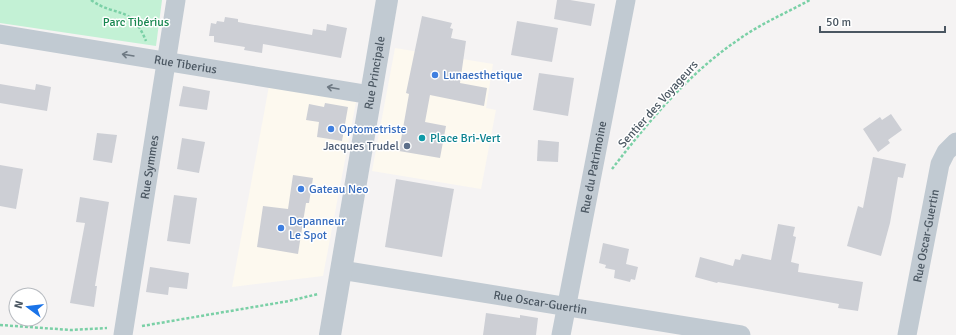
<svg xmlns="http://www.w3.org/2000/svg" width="956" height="335" viewBox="0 0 956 335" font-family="Signika,sans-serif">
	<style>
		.commercial { fill: #fdf9ef }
		.green { fill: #c3f1d5 }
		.building { fill: #cdcfd5 }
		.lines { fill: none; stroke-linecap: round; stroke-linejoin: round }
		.path { stroke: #7ad0a6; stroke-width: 2.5; stroke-dasharray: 3 2; stroke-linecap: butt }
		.minor { stroke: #c1cad2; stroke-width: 19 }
		.tertiary { stroke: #c1cad2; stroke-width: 22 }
		.oneway { stroke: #6e7983 }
		.shop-dot { fill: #3f7fe0; stroke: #fff; stroke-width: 1.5 }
		.culture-dot { fill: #0f9aa8; stroke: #fff; stroke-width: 1.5 }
		.service-dot { fill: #5c6f8a; stroke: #fff; stroke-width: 1.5 }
		.labels { text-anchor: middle; stroke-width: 3; stroke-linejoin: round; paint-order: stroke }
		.park-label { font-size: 12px; fill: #17864f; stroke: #fff }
		.street-label { font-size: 12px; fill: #4a5661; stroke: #fff }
		.shop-label { font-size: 12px; fill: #366cbe; stroke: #fff; text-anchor: start }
		.culture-label { font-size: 12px; fill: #0d838f; stroke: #fff; text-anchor: start }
		.service-label { font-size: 12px; fill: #4e5e75; stroke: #fff; text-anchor: end }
	</style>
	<rect width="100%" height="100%" fill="#f5f3f3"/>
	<!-- commercial -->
	<g class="commercial">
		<polygon points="395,48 493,64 486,108 496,110 481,189 372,171"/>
		<polygon points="269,86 356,102 323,276 232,287"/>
	</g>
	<!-- green -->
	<polygon class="green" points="0,0 162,0 156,46 0,23"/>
	<!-- building -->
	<g class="building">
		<polygon points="557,0 570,0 595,4 591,26 554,19"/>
		<polygon points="422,16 452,23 450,28 453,29 451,38 466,41 460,83 487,88 484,106 430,95 425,122 446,126 440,158 399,151 409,94 406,93"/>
		<polygon points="225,17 238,19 238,22 312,35 313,29 326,31 327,24 347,28 341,58 263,44 262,53 244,50 245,47 214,42 214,36 209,36 211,23 216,24 217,21 224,22"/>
		<polygon points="517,21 558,28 552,62 511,55"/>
		<polygon points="539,73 574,78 568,116 533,110"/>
		<polygon points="0,84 35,90 36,84 51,87 47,111 0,103"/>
		<polygon points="183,86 210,91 207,110 179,106"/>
		<polygon points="325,103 348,107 342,141 317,137 319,122 306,120 309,104 324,107"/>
		<polygon points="891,114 902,130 888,140 890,143 878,152 863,129 880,117 882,120"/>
		<polygon points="97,133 117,135 112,163 93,160"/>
		<polygon points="182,138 205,142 199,173 177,169"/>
		<polygon points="538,140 559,142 558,162 537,161"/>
		<polygon points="873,157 906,164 903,178 898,177 890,223 881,256 847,246 858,206 863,208"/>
		<polygon points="0,165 23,169 16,209 0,206"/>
		<polygon points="293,175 313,178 309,203 306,203 298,254 257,247 263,206 288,209"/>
		<polygon points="396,179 454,189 442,257 385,247"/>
		<polygon points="174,195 197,198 190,244 167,241"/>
		<polygon points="80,197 109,202 95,286 97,286 94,307 70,303 85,223 76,222"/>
		<polygon points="778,224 795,227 793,236 796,237 791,262 799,264 798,272 863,282 858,311 838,308 839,304 718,282 717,283 695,277 700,257 733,266 735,259 740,260 742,254 771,260"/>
		<polygon points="603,243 629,249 626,264 638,267 635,280 631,279 630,282 614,278 615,270 605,268 606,265 599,263"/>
		<polygon points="150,267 189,273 187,289 169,287 168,295 146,292"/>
		<polygon points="486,313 520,318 520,315 538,318 536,335 483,335"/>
	</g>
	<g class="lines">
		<!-- path -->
		<g class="path">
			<path d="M91,0C116,18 131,4 146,41"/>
			<path d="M612,169C648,122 689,73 738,40C760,24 786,13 810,0"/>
			<polyline points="0,325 71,330 107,328"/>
			<polyline points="142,326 289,301 318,294"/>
		</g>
		<!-- minor -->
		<g class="minor">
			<path id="s1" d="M0,34L371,95"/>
			<path id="s2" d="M341,270L741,335"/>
			<path id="s3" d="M123,335L176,0"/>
			<path id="s4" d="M561,335L626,0"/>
			<path id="s5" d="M907,335L940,164L946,152L956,142"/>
		</g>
		<!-- tertiary -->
		<path class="tertiary" id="s6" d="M330,335L387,0"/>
	</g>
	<!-- one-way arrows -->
	<defs><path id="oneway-shaft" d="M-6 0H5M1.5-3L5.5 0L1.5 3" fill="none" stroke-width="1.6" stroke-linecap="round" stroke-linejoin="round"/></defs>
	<g class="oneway">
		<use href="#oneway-shaft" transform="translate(128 55) rotate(-171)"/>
		<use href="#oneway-shaft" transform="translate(333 88) rotate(-170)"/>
	</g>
	<!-- markers -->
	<g class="shop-dot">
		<circle cx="435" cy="75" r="4"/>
		<circle cx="331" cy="129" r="4"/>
		<circle cx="301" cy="189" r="4"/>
		<circle cx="281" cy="228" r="4"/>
	</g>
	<circle class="culture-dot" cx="422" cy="138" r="4"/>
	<circle class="service-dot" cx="407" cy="146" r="4"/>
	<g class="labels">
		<!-- park labels -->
		<g class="park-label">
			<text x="136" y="26">Parc Tibérius</text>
		</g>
		<!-- street labels -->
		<g class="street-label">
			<text dy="4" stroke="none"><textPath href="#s1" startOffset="188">Rue Tiberius</textPath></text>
			<text dy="4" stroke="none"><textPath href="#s6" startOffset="266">Rue Principale</textPath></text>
			<text transform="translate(658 104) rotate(-48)" y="4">Sentier des Voyageurs</text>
			<text dy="4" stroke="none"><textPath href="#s3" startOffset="170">Rue Symmes</textPath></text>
			<text dy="4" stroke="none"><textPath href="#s4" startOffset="171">Rue du Patrimoine</textPath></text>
			<text dy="4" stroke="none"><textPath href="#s5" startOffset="101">Rue Oscar-Guertin</textPath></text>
			<text dy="4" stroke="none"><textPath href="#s2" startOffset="202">Rue Oscar-Guertin</textPath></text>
		</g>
		<!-- shop labels -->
		<g class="shop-label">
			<text x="443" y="79">Lunaesthetique</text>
			<text x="339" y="133">Optometriste</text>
			<text x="309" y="193">Gateau Neo</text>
			<text x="289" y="225">Depanneur<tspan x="289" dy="14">Le Spot</tspan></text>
		</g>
		<!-- culture labels -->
		<g class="culture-label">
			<text x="430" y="142">Place Bri-Vert</text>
		</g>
		<!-- service labels -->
		<g class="service-label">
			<text x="399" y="150">Jacques Trudel</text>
		</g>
	</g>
	<!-- north arrow -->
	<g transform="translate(28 307) rotate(285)"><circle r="19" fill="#ffffff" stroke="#b7bbc0"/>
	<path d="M0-3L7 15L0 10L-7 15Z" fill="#1a73e8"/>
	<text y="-6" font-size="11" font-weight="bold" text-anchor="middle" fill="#4a5661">N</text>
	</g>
	<!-- scale -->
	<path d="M820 26v6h125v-6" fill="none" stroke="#4a5661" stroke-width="2"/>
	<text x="826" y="26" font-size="12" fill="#4a5661" stroke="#ffffff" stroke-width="3" paint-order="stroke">50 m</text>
</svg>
